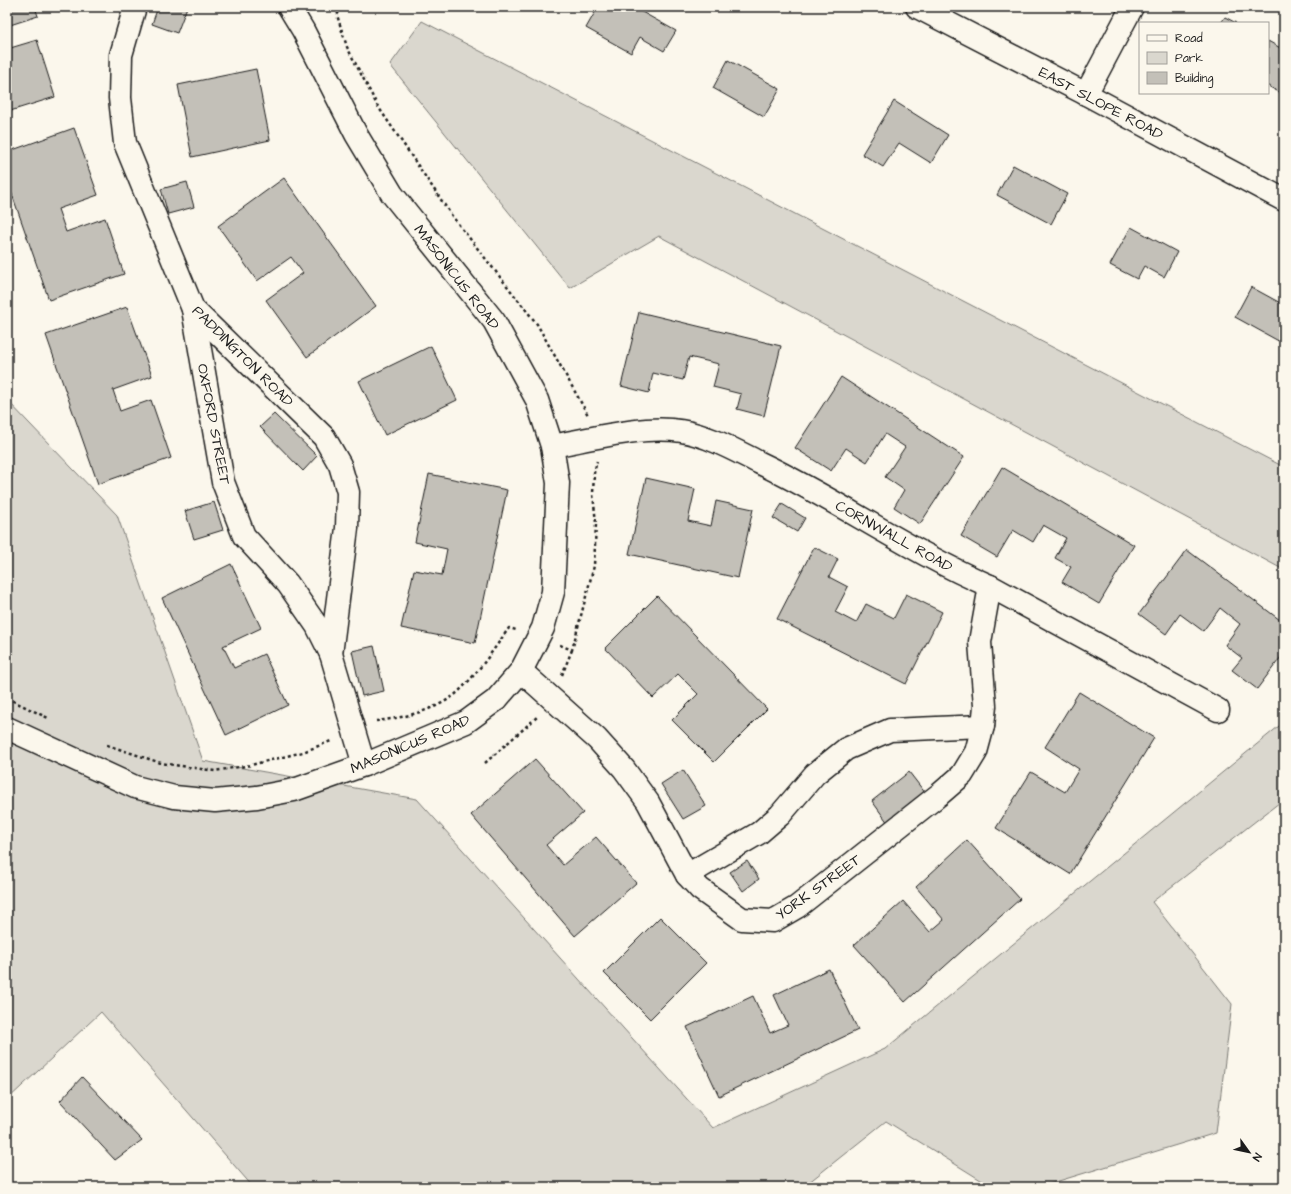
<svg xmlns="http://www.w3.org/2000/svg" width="1291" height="1194" viewBox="0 0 1291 1194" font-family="'Architects Daughter',sans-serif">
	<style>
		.green { fill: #dad7ce; stroke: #7b7a75 }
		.building { fill: #c3c0b8; stroke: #1c1c1c }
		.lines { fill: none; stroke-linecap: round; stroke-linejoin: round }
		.minor-casing { stroke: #1c1c1c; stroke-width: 25 }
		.path { stroke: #1c1c1c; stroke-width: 2.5; stroke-dasharray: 3 3; stroke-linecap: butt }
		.minor { stroke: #fbf7ec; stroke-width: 22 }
		.labels { text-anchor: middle; stroke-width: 3; stroke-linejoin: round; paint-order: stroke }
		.street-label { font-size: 15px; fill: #1c1c1c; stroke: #fbf7ec }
	</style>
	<rect width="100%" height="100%" fill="#fbf7ec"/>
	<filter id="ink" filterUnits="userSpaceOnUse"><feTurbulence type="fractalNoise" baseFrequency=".025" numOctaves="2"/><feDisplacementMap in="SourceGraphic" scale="8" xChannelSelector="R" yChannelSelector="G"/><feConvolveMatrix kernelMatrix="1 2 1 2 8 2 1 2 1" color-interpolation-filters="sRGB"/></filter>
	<g filter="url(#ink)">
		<!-- green -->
		<g class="green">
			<polygon points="422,21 1284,467 1284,570 659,236 570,288 390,65"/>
			<polygon points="7,400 117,515 203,761 417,799 713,1128 885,1049 1284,722 1284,799 1152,902 1232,1004 1216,1133 1039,1187 992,1187 886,1121 803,1187 253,1187 101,1012 7,1100"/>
		</g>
		<!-- building -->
		<g class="building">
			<polygon points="7,7 35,7 38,16 7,26"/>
			<polygon points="158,7 187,7 177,33 152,24"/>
			<polygon points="598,7 633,7 676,31 664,51 640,37 631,53 586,28"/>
			<polygon points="1225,17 1236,23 1221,23"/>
			<polygon points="37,40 55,97 7,112 7,49"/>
			<polygon points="1268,41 1284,50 1284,95 1268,86"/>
			<polygon points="728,60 780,89 764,117 713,88"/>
			<polygon points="256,69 270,140 192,157 178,85"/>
			<polygon points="894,101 948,135 931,163 899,143 883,167 862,154"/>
			<polygon points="74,128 98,195 58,209 66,232 105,218 124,274 49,300 7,180 7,152"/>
			<polygon points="1013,165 1067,194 1051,224 997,195"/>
			<polygon points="284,178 376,306 307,357 266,300 303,273 291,257 257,281 218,226"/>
			<polygon points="187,182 194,207 168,214 161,189"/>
			<polygon points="1131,227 1177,252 1164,277 1144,266 1137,279 1110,265"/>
			<polygon points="1251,287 1284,305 1284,344 1235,317"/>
			<polygon points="127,307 152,376 113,390 120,411 151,400 171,458 98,484 46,335"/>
			<polygon points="639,312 781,346 764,416 737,409 741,394 713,387 719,364 689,357 683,380 653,373 649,393 621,386"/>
			<polygon points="431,346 457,400 385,435 359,381"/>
			<polygon points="841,377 964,457 920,524 894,507 904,490 885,477 905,447 885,434 867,462 846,448 831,471 795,448"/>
			<polygon points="274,414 317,456 303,471 260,427"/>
			<polygon points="1002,467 1134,545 1099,604 1062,582 1071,567 1055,558 1066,538 1043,525 1033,542 1013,530 997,557 961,536"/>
			<polygon points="429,474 507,490 475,643 401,628 414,570 442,575 447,549 415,542"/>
			<polygon points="646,478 695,489 688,521 711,526 716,501 753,509 738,578 629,554"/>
			<polygon points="214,502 223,530 194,539 185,511"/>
			<polygon points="782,504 805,518 797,532 773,518"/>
			<polygon points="814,547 838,559 829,577 848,587 835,612 856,623 866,604 894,618 906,594 942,612 906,684 777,619"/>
			<polygon points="1187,550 1284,623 1284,653 1257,689 1232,670 1242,658 1225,645 1240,624 1220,608 1203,631 1180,614 1166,634 1139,614"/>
			<polygon points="231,564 261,628 223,646 234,668 264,654 288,705 226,735 162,598"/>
			<polygon points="657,596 767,709 714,762 672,720 698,694 678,674 653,698 605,648"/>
			<polygon points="374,646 384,691 362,696 352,651"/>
			<polygon points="1079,692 1154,738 1070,874 996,828 1031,772 1065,792 1079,769 1045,747"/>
			<polygon points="535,759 583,813 546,845 563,865 596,837 636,883 575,936 471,815"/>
			<polygon points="683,770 706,806 683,819 661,784"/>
			<polygon points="909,772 926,794 888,823 872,801"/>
			<polygon points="967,840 1020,899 905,1002 854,945 903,901 930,932 944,920 916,887"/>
			<polygon points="747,861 759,879 743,891 730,872"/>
			<polygon points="660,917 706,963 650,1019 604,973"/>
			<polygon points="829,969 858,1030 719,1096 687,1027 753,996 770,1033 788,1025 774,995"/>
			<polygon points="82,1077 142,1140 115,1160 60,1101"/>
		</g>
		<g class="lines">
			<!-- minor casing -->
			<g class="minor-casing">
				<g id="minor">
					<polyline points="135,7 121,55 120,98 125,143 193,309 324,437 340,465 348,492 347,528 331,654"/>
					<polyline points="917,7 1086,94 1284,200"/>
					<polyline points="1086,94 1132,7"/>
					<polyline points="193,309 223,482 244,536 288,584 317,626 331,654 364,765"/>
					<path d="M552,446C591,439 643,425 681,431C710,436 734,450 760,463C838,500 910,552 990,586L1218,710"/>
					<polyline points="521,671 597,739 624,769 648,802 687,875 700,889 742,919 773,921 797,907 940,794 962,775 976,752 983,726 985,706 980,642 990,586"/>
					<polyline points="7,728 135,787 174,797 215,801 257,797 294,790 364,765 466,722 496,700 521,671 543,628 553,592 558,483 552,446 537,400 494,321 392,194 356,134 303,30 289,7"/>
					<polyline points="687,875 759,833 780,815 815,774 846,749 890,730 983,726"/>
				</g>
			</g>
			<!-- path -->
			<g class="path">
				<polyline points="342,7 337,15 347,47 377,105 452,216 537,324 588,415"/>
				<polyline points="560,645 572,650 594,566 596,523 593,494 594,473 597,461"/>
				<polyline points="562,675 572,650"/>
				<polyline points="7,698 50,719"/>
				<path d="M376,721C403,718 439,710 459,691C478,673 494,649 509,628L516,630"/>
				<polyline points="107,745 161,763 215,771 251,765 303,752 331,741"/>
				<polyline points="485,763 537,717"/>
			</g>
			<!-- minor -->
			<use href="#minor" class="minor"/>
		</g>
	</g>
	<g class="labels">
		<!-- street labels -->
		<g class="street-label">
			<text transform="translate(1101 103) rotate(28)" y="5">EAST SLOPE ROAD</text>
			<text transform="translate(457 277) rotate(52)" y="5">MASONICUS ROAD</text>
			<text transform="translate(243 356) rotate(45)" y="5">PADDINGTON ROAD</text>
			<text transform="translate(214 424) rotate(79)" y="5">OXFORD STREET</text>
			<text transform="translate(894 536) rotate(29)" y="5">CORNWALL ROAD</text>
			<text transform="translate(410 744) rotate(-23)" y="5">MASONICUS ROAD</text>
			<text transform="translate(818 887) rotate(-36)" y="5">YORK STREET</text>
		</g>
	</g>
	<!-- margin -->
	<rect width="1291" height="1194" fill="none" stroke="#fbf7ec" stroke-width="24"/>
	<rect x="12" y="12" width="1267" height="1170" fill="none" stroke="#1c1c1c" stroke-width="1.5" filter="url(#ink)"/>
	<!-- legend -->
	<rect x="1139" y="22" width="130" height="72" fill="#fbf7ec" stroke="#a29f99"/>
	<rect x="1147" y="35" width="20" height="6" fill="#fbf7ec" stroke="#a29f99"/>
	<text x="1175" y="42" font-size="12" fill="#1c1c1c">Road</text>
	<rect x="1147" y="52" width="20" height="12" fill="#dad7ce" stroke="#a29f99"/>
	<text x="1175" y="62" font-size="12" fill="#1c1c1c">Park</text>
	<rect x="1147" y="72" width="20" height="12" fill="#c3c0b8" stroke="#a29f99"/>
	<text x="1175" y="82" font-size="12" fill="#1c1c1c">Building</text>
	<!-- north arrow -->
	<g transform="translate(1249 1152) rotate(123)" stroke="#fbf7ec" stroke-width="3" paint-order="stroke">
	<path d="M0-3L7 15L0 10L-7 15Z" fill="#1c1c1c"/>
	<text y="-6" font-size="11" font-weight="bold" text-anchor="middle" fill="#1c1c1c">N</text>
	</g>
</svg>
